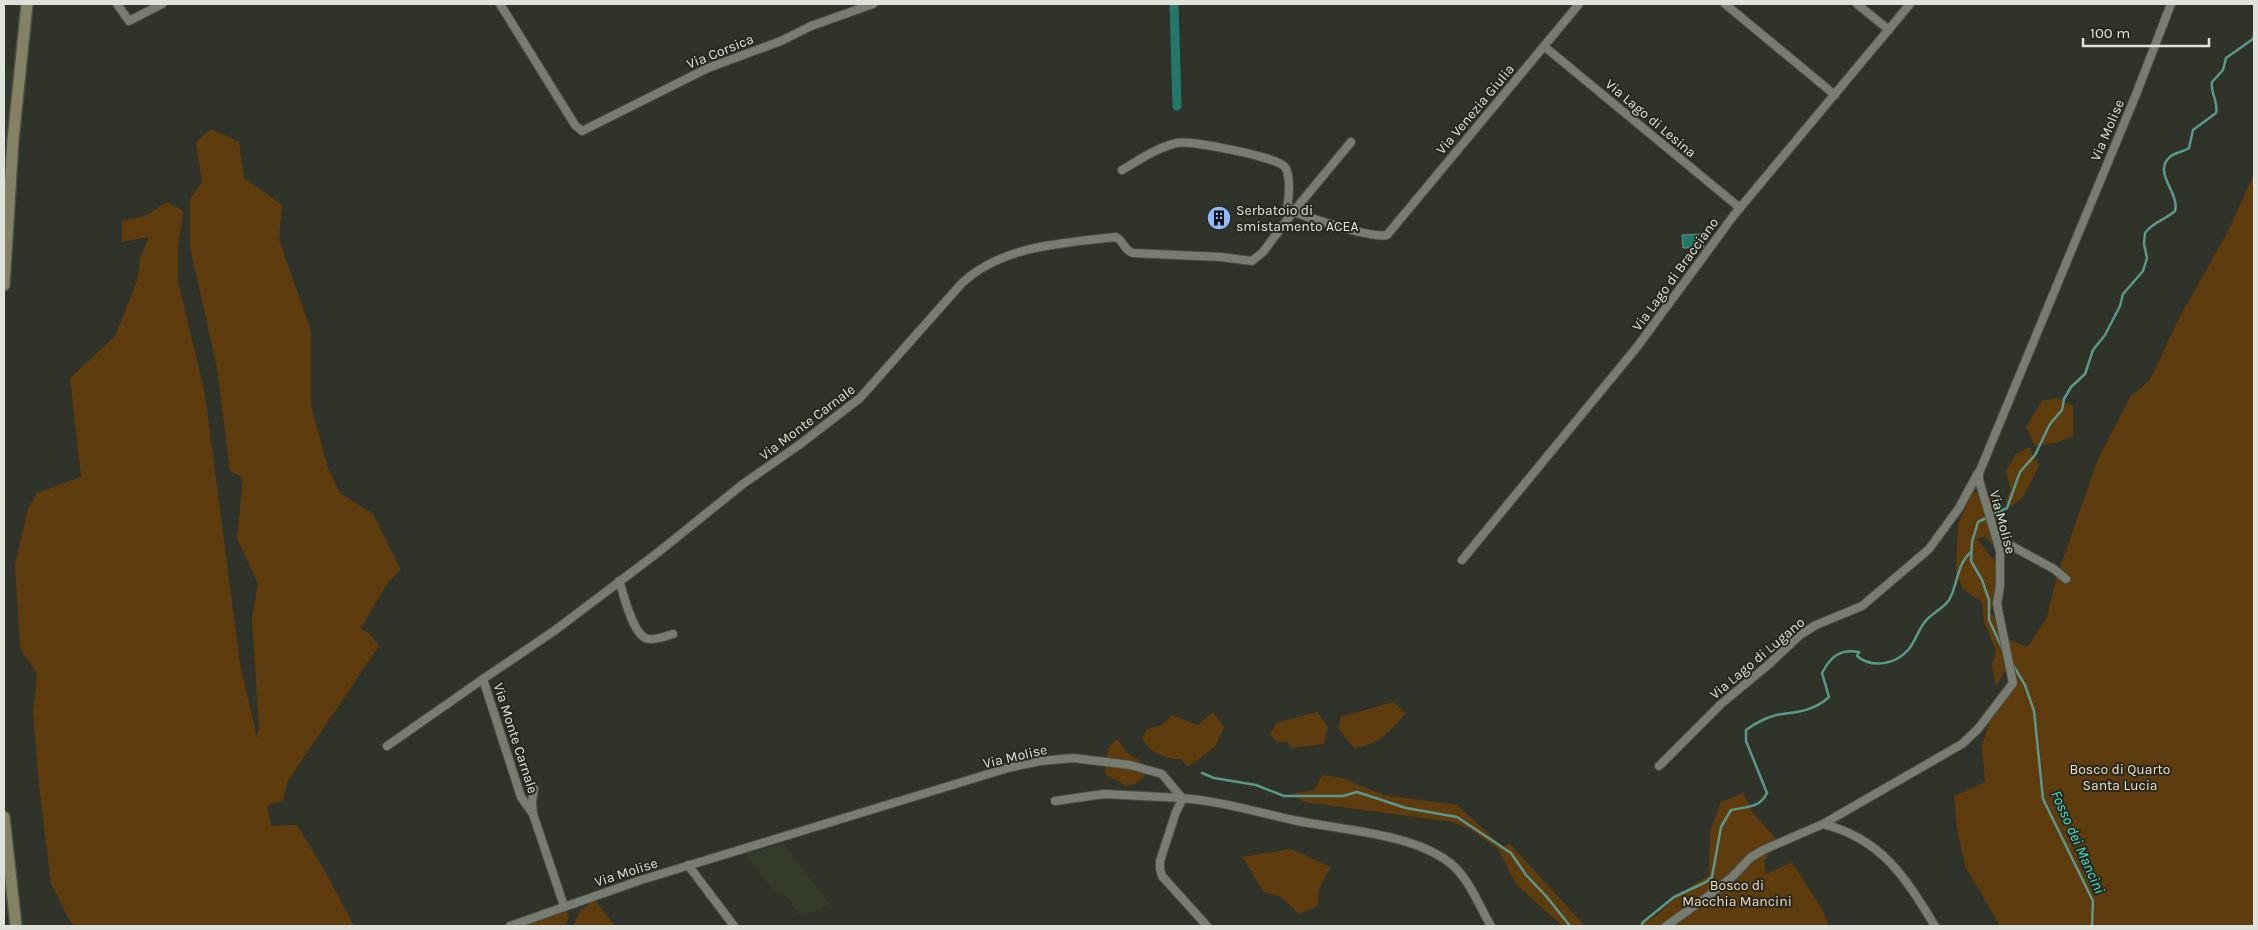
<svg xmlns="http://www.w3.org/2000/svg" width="2258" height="930" viewBox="0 0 2258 930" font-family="Karla,sans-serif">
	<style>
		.built { fill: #353b2b }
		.green { fill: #5f3c0e }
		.water { fill: #247869; stroke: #5c988b }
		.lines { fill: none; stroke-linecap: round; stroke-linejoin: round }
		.stream { stroke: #5c988b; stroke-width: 2.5 }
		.canal { stroke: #247869; stroke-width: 9 }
		.street-casing { stroke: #4b4f46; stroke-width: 10 }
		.secondary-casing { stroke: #4b4f46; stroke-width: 14 }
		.street { stroke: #797d71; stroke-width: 8 }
		.secondary { stroke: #848265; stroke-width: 11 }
		.labels { text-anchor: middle; stroke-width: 4; stroke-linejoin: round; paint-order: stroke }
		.street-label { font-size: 14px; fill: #dfe2db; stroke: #25291f }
		.poi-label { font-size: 14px; fill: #dfe2db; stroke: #25291f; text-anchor: start }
		.park-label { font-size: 14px; fill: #f9dbbb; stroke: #25291f }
		.water-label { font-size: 15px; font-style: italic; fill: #46e0c5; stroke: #25291f }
	</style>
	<rect width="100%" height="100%" fill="#2f3329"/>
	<!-- built -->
	<g class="built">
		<polygon points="4,69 14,71 4,158"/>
		<polygon points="783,844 830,903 829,906 823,907 822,910 799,915 787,896 777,894 745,854"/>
	</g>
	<!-- green -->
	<g class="green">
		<polygon points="211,129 239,142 244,178 282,205 279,239 311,331 311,406 328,468 340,493 373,514 401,570 389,581 360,629 369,633 379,646 288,781 283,801 267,805 271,826 297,825 325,871 354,926 75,926 71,923 51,884 39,786 33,711 37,674 20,648 15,565 28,509 37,493 81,477 70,378 115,336 137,281 140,259 149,237 122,242 122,221 145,216 167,202 183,211 178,245 178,281 205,394 240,664 257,738 259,728 252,618 258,583 237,539 243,478 230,471 217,368 190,247 190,200 202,182 196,142"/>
		<polygon points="2254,174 2254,926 2000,926 1965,866 1957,829 1954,796 1985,782 1982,745 1993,711 2012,692 2005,670 1996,687 1992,665 1996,651 1984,622 1982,602 1963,589 1956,572 1958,524 1973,492 1991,494 2005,513 2010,540 1996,549 1985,536 1977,539 1996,563 1999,593 1990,611 2011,641 2028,647 2047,617 2057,576 2098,459 2131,396 2150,380 2178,320 2227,233"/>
		<polygon points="2057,398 2073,406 2073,436 2059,442 2035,446 2026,427 2042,401"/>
		<polygon points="2029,447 2039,466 2022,498 2012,506 2005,501 2011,490 2006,471 2015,455"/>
		<path d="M1393,702L1406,713C1389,732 1381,744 1354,748L1338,728L1341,717Z"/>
		<path d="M1213,712L1224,727L1215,747L1188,767L1181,759C1165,760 1149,752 1142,738L1147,729L1162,725L1172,715L1198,725Z"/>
		<polygon points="1317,712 1328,727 1324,744 1292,748 1287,742 1276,742 1270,734 1276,723"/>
		<polygon points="1117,739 1128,754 1140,761 1145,776 1135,784 1126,786 1105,774 1108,748"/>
		<polygon points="1322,775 1342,778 1384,795 1457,805 1503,847 1510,844 1585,926 1562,926 1516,884 1498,849 1470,829 1452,822 1305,802 1291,794 1314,790"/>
		<polygon points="1743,793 1753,813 1778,841 1764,861 1766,874 1792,862 1822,909 1829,926 1638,926 1656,916 1681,893 1709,875 1710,831 1721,802"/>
		<polygon points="1291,849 1331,867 1319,889 1318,906 1299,914 1281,897 1264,892 1242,857"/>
		<polygon points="595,900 615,926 573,926 580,911"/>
		<polygon points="564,910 567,910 569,917 565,926 520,926"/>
	</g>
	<!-- water -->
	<polygon class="water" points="1703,234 1704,247 1683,248 1682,235"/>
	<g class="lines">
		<!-- stream -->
		<g class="stream">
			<path d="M2003,650L1989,620V600L1982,580L1971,561L1972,542L1978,522L2007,508L2020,472L2035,455L2050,424L2062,410L2064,399L2071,387L2085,374L2093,350L2105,335L2120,306L2123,294L2143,271L2147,258L2144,244L2145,233C2152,223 2166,219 2175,211C2180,192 2151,172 2171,156C2177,152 2183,152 2189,148L2193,130L2216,113C2219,103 2210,93 2212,82L2223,70L2226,58L2253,39L2254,36"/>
			<polyline points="2013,665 2025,685 2034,711 2043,799 2093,901 2092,926"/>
			<polyline points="1202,773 1214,778 1256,785 1284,796 1343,796 1357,792 1406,808 1457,817 1511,853 1526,875 1546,896 1570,926"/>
			<path d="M1642,926V923L1674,897L1706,882L1712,877L1721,827L1731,810C1746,807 1760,808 1767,793L1746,741V730C1755,723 1771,715 1782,714C1800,712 1815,710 1829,697L1822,673C1831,656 1840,649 1859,652L1857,656C1872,669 1896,664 1908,650C1915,642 1918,631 1924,623C1930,614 1943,609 1949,600C1958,585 1956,565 1971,552"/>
		</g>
		<!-- canal -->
		<polyline class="canal" points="1174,4 1177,106"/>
		<!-- street casing -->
		<g class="street-casing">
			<g id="street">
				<polyline points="117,4 129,21 162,4"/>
				<polyline points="500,4 575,125 582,131 708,68 781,41 811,26 873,4"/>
				<polyline points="1725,4 1835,95"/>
				<polyline points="1857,4 1889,30"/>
				<polyline points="1545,47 1740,208"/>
				<path d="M1122,170C1139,160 1158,147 1177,143C1190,140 1278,157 1285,167C1291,176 1289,198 1287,209"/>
				<polyline points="1293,212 1351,142"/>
				<polyline points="1997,538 2054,569 2066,579"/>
				<polyline points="1462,560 1637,347 1734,215 1910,4"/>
				<path d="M619,581C624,594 633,638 649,639C657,640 666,636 673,634"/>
				<polyline points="387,746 483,679"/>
				<polyline points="1659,766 1721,704 1768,665 1800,635 1816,625 1862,606 1929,549 1959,508 1978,473"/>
				<polyline points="1183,798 1176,812 1160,861 1160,869 1162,876 1207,926"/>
				<polyline points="1055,801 1104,794 1182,798"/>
				<polyline points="533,814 532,801 534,789"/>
				<path d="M1823,824C1882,839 1905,877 1935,926"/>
				<polyline points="688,865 734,926"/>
				<path d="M564,906L533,814L521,797L483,679L554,631L656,554L743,484L799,445L860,398L962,283C1003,245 1064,243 1116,237C1124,241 1123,250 1133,253L1221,257L1252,261L1263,252L1293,212C1311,218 1371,239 1387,235L1579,4"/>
				<path d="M510,926L641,880L1008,768L1040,761L1073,758L1130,765L1162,774L1182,798C1220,801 1256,812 1293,820C1340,830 1412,833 1450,863C1469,878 1479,906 1491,926"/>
				<polyline points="1666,926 1707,897 1733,876 1750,858 1763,850 1823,824 1962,744 1978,729 2013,683 1997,604 2000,586 2000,551 1979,480 1979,473 2135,97 2171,4"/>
			</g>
		</g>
		<!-- secondary casing -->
		<g class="secondary-casing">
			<g id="secondary">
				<polyline points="4,285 13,140 27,4"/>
				<polyline points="4,817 16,926"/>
			</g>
		</g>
		<!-- street -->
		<use href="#street" class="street"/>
		<!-- secondary -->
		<use href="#secondary" class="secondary"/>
	</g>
	<!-- icons -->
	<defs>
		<g id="building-disc" transform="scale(1.25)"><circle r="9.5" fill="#90b8fd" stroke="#25291f"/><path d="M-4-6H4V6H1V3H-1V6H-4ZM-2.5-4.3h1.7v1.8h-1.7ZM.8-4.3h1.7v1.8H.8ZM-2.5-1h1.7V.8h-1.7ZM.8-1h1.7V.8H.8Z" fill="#111"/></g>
	</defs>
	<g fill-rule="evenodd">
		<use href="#building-disc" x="1219" y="218"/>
	</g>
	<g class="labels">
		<!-- street labels -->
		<g class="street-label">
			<text transform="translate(720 51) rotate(-22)" y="5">Via Corsica</text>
			<text transform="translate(1475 109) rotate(-50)" y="5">Via Venezia Giulia</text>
			<text transform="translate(1651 118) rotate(40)" y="5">Via Lago di Lesina</text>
			<text transform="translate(2107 130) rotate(-67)" y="5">Via Molise</text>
			<text transform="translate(1675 274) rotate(-54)" y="5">Via Lago di Bracciano</text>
			<text transform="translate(807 422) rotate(-37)" y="5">Via Monte Carnale</text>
			<text transform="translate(2003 522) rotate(75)" y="5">Via Molise</text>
			<text transform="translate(1757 658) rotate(-40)" y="5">Via Lago di Lugano</text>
			<text transform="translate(516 738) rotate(72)" y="5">Via Monte Carnale</text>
			<text transform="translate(1015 756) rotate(-13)" y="5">Via Molise</text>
			<text transform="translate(626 872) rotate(-18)" y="5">Via Molise</text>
		</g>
		<!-- poi labels -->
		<g class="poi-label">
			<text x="1236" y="215">Serbatoio di<tspan x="1236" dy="16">smistamento ACEA</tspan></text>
		</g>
		<!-- park labels -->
		<g class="park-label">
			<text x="2120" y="774">Bosco di Quarto<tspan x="2120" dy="16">Santa Lucia</tspan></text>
			<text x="1737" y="890">Bosco di<tspan x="1737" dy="16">Macchia Mancini</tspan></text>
		</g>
		<!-- water labels -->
		<g class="water-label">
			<text transform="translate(2078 842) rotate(66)" y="5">Fosso dei Mancini</text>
		</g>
	</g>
	<!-- border -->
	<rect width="2258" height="930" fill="none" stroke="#dfe2db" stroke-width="10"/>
	<!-- scale -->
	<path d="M2083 38v8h126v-8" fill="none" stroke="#dfe2db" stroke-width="2.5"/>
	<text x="2090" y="38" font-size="15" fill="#dfe2db" stroke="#25291f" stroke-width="4" paint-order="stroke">100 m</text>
</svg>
